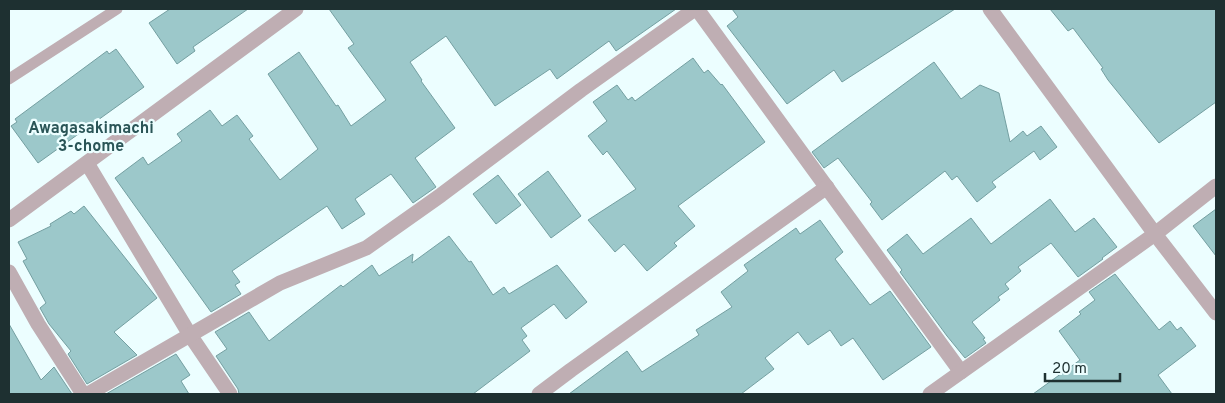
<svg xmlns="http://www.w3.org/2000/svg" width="1225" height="403" viewBox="0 0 1225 403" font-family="Overpass,sans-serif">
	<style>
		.building { fill: #9cc8ca; stroke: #749fa1 }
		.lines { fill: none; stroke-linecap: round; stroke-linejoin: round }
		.service { stroke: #bfaeb3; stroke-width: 11 }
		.minor { stroke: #bfaeb3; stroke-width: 15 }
		.tertiary { stroke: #bfaeb3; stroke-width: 15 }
		.labels { text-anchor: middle; stroke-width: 4.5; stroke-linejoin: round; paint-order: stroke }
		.neighbourhood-label { font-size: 16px; font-weight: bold; fill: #2a5557; stroke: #ecfeff }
	</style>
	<rect width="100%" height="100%" fill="#ecfeff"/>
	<!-- building -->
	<g class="building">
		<polygon points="170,9 248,9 193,47 195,51 177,64 149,23"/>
		<polygon points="329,9 676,9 616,51 609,41 557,79 550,69 495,106 446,36 410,62 422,80 421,81 455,128 415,158 436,187 413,203 391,174 355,199 365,214 342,229 327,206 232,271 240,282 235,285 241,294 211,312 115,178 143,157 148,165 182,141 177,134 210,110 222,126 237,115 253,136 249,139 280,180 318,149 268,74 299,52 336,106 338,105 351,126 386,100 348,48 354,44"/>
		<polygon points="732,9 955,9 842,82 834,70 787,104 727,26 738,17"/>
		<polygon points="1050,9 1216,9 1216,102 1159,143 1108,80 1101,69 1103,68 1073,28 1068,31"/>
		<polygon points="116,49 144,87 38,163 11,126 17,122 15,119 107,51 109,54"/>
		<polygon points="693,58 704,73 708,70 721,85 722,84 765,142 678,206 695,226 674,243 677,246 647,271 624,244 615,252 588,220 636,189 607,151 603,155 588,136 607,121 593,102 617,85 628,100 632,97 635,101"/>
		<polygon points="934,62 961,99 980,85 999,93 1010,142 1023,131 1027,136 1041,126 1057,147 1040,160 1034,151 992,182 996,187 977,202 957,176 952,180 945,171 882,220 870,204 872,202 838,158 824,168 812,152"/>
		<polygon points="548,171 581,216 551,238 518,194"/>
		<polygon points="498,175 521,205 496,224 473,194"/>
		<polygon points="1050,199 1075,232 1094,218 1117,247 1102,258 1103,259 1078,277 1051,243 1018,267 1021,271 1005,284 1009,289 998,297 1000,300 972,322 985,338 983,339 986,343 965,358 947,336 900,272 902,270 887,250 907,234 923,254 971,218 991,244"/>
		<polygon points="84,206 157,298 114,332 137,355 87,384 68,354 71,351 49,324 40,308 46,303 23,261 27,259 18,242 51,226 50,224 71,211 74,214"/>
		<polygon points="1216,209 1216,256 1193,226"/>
		<polygon points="820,220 843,252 835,259 870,305 890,291 931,347 883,380 853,338 841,346 830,330 808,345 798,332 765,358 774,369 741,394 569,394 627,351 642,372 699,335 696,330 732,307 721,292 748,271 744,265 796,228 800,234"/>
		<polygon points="449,236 469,262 471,261 493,295 504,287 509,294 557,265 587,302 566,319 554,304 521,328 527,336 522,340 530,351 473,394 239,394 238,389 216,356 227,349 215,332 249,312 269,341 341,285 343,287 372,265 379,276 413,254 412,263"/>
		<polygon points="1115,274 1159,330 1170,321 1177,330 1181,327 1196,346 1158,375 1172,394 1033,394 1080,360 1059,331 1081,314 1079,312 1095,300 1089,292"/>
		<polygon points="9,324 41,380 54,367 72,394 9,394"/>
		<polygon points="176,354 190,375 181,381 189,394 106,394"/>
	</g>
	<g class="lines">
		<!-- service -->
		<polyline class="service" points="9,79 117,9"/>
		<!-- minor -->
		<g class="minor">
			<polyline points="697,9 961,372"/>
			<polyline points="87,163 190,335 230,394"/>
			<polyline points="9,220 296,9"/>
			<polyline points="9,272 38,324 83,394"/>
			<polyline points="88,394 280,283 366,248 441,195 581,90 695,9"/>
			<polyline points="539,394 571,370 827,187"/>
			<polyline points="930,394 1155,234 1216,186"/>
		</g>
		<!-- tertiary -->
		<polyline class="tertiary" points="990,9 1155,234 1216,313"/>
	</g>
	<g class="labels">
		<!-- neighbourhood labels -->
		<g class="neighbourhood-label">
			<text x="91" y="133">Awagasakimachi<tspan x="91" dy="18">3-chome</tspan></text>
		</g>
	</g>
	<!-- border -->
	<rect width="1225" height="403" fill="none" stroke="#1e3031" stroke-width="20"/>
	<!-- scale -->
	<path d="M1045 373v8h75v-8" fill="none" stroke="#1e3031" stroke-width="2.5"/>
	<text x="1052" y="373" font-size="15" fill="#1e3031" stroke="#ecfeff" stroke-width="4" paint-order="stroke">20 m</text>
</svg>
